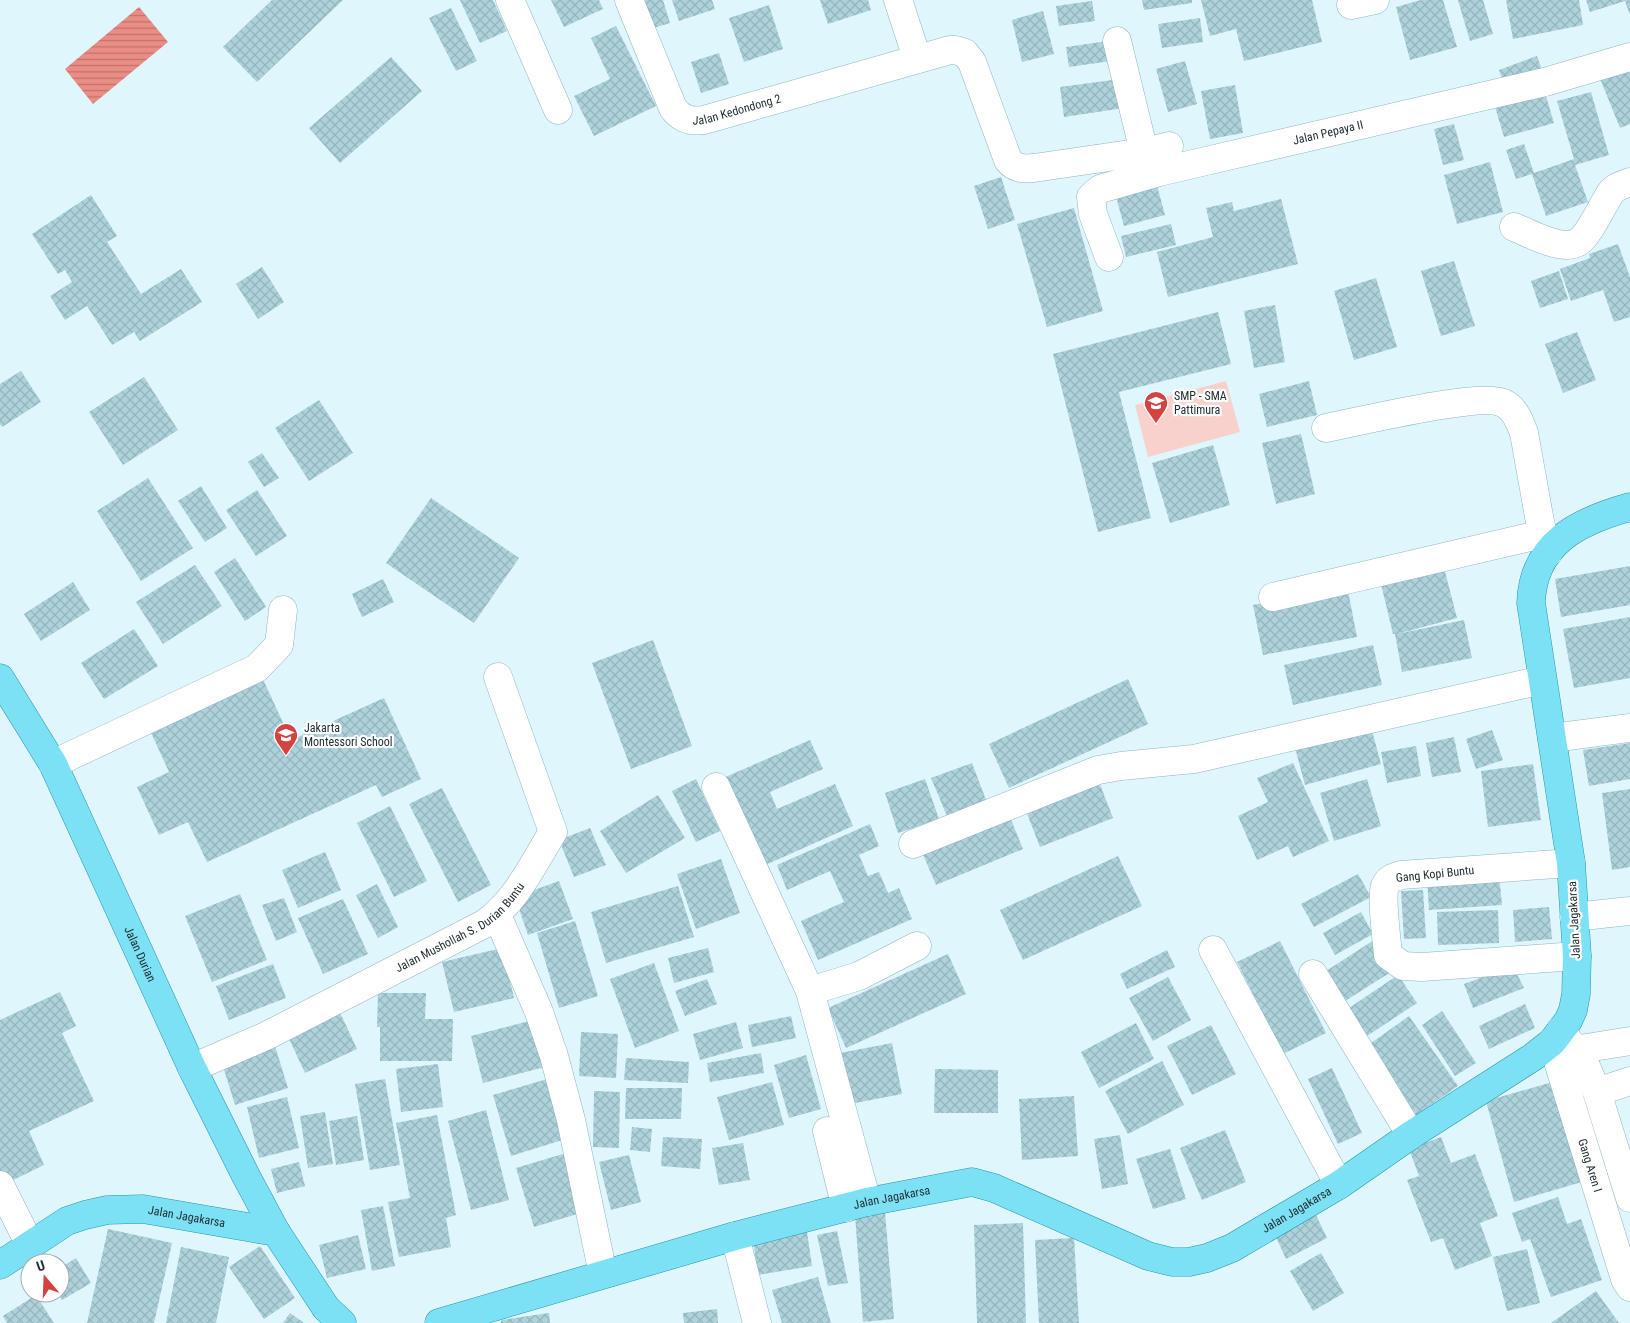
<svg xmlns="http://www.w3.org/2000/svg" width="1630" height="1323" viewBox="0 0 1630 1323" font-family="'Roboto Condensed',sans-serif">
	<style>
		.green { fill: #f8d1cc }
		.water { fill: url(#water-rules) }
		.building { fill: url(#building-cross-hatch) }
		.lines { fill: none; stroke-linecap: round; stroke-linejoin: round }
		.minor-casing { stroke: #91b5bf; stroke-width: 29 }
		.major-casing { stroke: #2596ad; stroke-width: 29 }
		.minor { stroke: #fff; stroke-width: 28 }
		.major { stroke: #7de1f5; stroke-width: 28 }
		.labels { text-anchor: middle; stroke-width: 4.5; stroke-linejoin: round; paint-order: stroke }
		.street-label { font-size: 12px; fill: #202f33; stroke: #fff }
		.poi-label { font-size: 12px; fill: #202f33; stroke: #fff; text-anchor: start }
	</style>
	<defs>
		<pattern id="water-rules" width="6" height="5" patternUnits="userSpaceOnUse" patternTransform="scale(1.25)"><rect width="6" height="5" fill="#ea8d85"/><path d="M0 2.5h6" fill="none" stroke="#bd746d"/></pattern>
		<pattern id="building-cross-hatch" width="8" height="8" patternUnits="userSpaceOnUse" patternTransform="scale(1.25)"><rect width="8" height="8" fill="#add2dc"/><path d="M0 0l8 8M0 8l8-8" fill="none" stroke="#95b5bd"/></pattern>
	</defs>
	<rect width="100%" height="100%" fill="#dff6fc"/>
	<!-- green -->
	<polygon class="green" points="1226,381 1240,432 1148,457 1135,405"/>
	<!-- water -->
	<polygon class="water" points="139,7 168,42 93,104 65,69"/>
	<!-- building -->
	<g class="building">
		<polygon points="272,0 343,0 257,82 223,47"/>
		<polygon points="460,0 493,0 507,31 480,43"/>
		<polygon points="551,0 599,0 603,9 564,27"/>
		<polygon points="637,0 663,0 670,23 647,30"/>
		<polygon points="672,0 712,0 715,9 679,21"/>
		<polygon points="820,0 868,0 871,10 828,24"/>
		<polygon points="1142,0 1192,0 1192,3 1144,10"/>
		<polygon points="1201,0 1312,0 1322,42 1244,61 1236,29 1210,36"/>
		<polygon points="1421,0 1443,0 1457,47 1410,60 1396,7"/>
		<polygon points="1458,0 1483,0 1493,34 1470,41"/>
		<polygon points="1506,0 1579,0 1583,25 1513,39"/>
		<polygon points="1586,0 1630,0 1630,15 1625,1 1590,12"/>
		<polygon points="1092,1 1095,21 1059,26 1056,6"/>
		<polygon points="769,5 783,49 744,62 729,18"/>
		<polygon points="451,8 477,61 456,71 429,18"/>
		<polygon points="1043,11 1054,54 1022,62 1012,20"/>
		<polygon points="1200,18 1203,42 1162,48 1158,24"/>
		<polygon points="616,26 656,106 594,136 574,96 610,79 591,38"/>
		<polygon points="1108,41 1111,61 1069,67 1066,47"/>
		<polygon points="719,53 729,84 701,93 691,62"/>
		<polygon points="1537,56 1544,76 1506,90 1499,70"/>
		<polygon points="391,57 422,91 340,163 309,128"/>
		<polygon points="1185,61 1197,104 1168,112 1156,69"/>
		<polygon points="1630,68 1630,124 1620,128 1599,76"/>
		<polygon points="1120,79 1124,108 1064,117 1060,87"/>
		<polygon points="1235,85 1243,133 1210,139 1201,91"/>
		<polygon points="1543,86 1554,123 1504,137 1493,100"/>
		<polygon points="1591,92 1609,155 1575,165 1588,202 1546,216 1532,174 1516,179 1506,150 1524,144 1534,173 1574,159 1557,101"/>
		<polygon points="1454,124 1464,160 1443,165 1434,129"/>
		<polygon points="1490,162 1503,212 1457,224 1444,175"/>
		<polygon points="1001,177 1015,220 988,229 974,186"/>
		<polygon points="1156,182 1165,215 1124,226 1115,193"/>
		<polygon points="91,195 117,236 107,242 141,294 181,269 202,302 140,341 134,332 112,345 87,306 65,320 50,296 72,282 65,270 58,274 32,234"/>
		<polygon points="1281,199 1298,264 1168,297 1157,252 1213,237 1206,208 1232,202 1234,211"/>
		<polygon points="1074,208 1103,311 1047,327 1017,224"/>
		<polygon points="1171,224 1176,245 1126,257 1121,236"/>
		<polygon points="1618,244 1630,277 1630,317 1614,322 1603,290 1571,301 1560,269 1590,258 1589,254"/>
		<polygon points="1454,261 1475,326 1441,336 1421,271"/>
		<polygon points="262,267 284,302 258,319 236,284"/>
		<polygon points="1559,271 1568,299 1540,308 1531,281"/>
		<polygon points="1376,278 1397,347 1354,360 1334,291"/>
		<polygon points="1275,305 1285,362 1254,368 1244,311"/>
		<polygon points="1218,312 1231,364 1119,392 1151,518 1098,532 1053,354"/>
		<polygon points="1577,332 1596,380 1563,393 1545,344"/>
		<polygon points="21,371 41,402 2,427 0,424 0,384"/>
		<polygon points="144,377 178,430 123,465 89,412"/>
		<polygon points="1309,381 1317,415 1267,427 1259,394"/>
		<polygon points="319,400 353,453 309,481 275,428"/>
		<polygon points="1301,434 1315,494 1276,504 1262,443"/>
		<polygon points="1213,445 1230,505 1170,523 1152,463"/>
		<polygon points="262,453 279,478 264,487 248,462"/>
		<polygon points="148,478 193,548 141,581 97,511"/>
		<polygon points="201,486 227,528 205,542 178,501"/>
		<polygon points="257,490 287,536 256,556 226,510"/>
		<polygon points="431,498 519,558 474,623 386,563"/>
		<polygon points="235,558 266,607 245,621 214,572"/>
		<polygon points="1443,564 1457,618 1397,634 1464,620 1472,658 1402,672 1395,634 1393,634 1380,580"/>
		<polygon points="195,565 222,606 163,644 136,602"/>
		<polygon points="1630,566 1630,605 1561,617 1555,579"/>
		<polygon points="383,579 394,602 362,617 352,594"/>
		<polygon points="73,582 90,610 41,641 24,614"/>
		<polygon points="1347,586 1357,637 1263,655 1253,605"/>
		<polygon points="1630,617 1630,678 1574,688 1563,629"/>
		<polygon points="134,629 158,666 104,699 81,663"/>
		<polygon points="653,640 692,746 631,769 592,663"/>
		<polygon points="1373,645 1382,685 1293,705 1284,665"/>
		<polygon points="261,675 291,740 384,698 421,779 382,797 376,785 207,862 188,822 159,835 137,787 169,772 148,726"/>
		<polygon points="1128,679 1148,724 1009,788 989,744"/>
		<polygon points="1370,723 1381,764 1305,785 1294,744"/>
		<polygon points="1492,730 1503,760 1476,769 1466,739"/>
		<polygon points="1454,737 1461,772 1432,777 1426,743"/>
		<polygon points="810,740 823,769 770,792 777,809 835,784 853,826 761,867 721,779"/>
		<polygon points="1630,743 1630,779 1589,786 1583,750"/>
		<polygon points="1416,746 1421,776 1387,783 1381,752"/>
		<polygon points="972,763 986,800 947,816 931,778"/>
		<polygon points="1293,763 1329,841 1293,857 1288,846 1257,860 1238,816 1268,802 1257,778"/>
		<polygon points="1533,764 1541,820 1488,827 1481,771"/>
		<polygon points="1096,774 1113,818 1040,847 1023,803"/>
		<polygon points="696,779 720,831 696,842 672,791"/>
		<polygon points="925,779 939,819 898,833 885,793"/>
		<polygon points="1367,779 1381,826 1334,841 1320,793"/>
		<polygon points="442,788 491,885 458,902 409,804"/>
		<polygon points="1630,789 1630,867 1612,870 1602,793"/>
		<polygon points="658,795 685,838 626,873 600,831"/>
		<polygon points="390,806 427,881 394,897 357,823"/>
		<polygon points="1007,810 1023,849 936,885 919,845"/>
		<polygon points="870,824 879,846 859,855 868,876 879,872 888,893 899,888 912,919 818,960 801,921 844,902 830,871 787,890 777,865"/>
		<polygon points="590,828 606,865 574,877 559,840"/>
		<polygon points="325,852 341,890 298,908 282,870"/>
		<polygon points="1118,856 1142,906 1023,960 1000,910"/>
		<polygon points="721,859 740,913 696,929 677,874"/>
		<polygon points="1358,874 1371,897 1314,927 1301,904"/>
		<polygon points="1499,874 1502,905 1429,910 1427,879"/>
		<polygon points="559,881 573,919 528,935 515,897"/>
		<polygon points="377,884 398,927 378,938 356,895"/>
		<polygon points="678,886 694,937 606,963 591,912"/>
		<polygon points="1423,890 1426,938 1404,939 1401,891"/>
		<polygon points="240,894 267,960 212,982 185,916"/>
		<polygon points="284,898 297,932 276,941 262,905"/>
		<polygon points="343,899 368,954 323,974 298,918"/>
		<polygon points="1549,907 1552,939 1515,942 1513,910"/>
		<polygon points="1498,910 1499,943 1438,945 1437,912"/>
		<polygon points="1361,912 1373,934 1335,955 1323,933"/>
		<polygon points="575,921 598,996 559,1008 537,933"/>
		<polygon points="1374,940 1394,970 1342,1003 1323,973"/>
		<polygon points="1280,941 1326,1033 1283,1054 1237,962"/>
		<polygon points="502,948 514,998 454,1012 442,962"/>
		<polygon points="708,948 714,972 674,983 668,958"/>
		<polygon points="1167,950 1175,967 1127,989 1120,974"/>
		<polygon points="948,954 966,994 846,1048 828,1008"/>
		<polygon points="654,963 679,1031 635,1048 610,979"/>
		<polygon points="273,964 286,998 229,1020 216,986"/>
		<polygon points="1513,966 1524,988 1473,1008 1464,984"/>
		<polygon points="1398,975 1417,1003 1364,1038 1346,1010"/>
		<polygon points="1168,977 1191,1020 1153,1041 1129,998"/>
		<polygon points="707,979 717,1004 685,1016 675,991"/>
		<polygon points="60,992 76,1026 62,1033 94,1101 29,1131 44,1165 5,1184 0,1174 0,1020"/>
		<polygon points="378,993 426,993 425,1019 453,1019 452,1061 380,1061 380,1027 377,1027"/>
		<polygon points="1525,1004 1535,1028 1489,1049 1479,1026"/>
		<polygon points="337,1006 357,1049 305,1073 285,1030"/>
		<polygon points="1442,1011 1476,1063 1455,1076 1422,1025"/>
		<polygon points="791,1016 796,1038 752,1047 748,1025"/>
		<polygon points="1409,1016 1458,1086 1416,1115 1367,1046"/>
		<polygon points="533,1020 545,1067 483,1083 471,1036"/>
		<polygon points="736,1022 743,1048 700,1060 693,1034"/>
		<polygon points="1136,1023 1154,1059 1099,1088 1081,1052"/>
		<polygon points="1211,1025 1236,1074 1192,1095 1167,1046"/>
		<polygon points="581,1032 618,1034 616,1078 579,1076"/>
		<polygon points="274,1043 288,1088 235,1105 221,1060"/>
		<polygon points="892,1043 902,1094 850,1104 840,1053"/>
		<polygon points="761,1053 764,1073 710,1082 707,1063"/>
		<polygon points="806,1055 821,1109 789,1118 774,1065"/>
		<polygon points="626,1058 689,1062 688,1083 624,1080"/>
		<polygon points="1162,1061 1184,1105 1128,1134 1105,1091"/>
		<polygon points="438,1064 443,1107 401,1112 396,1069"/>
		<polygon points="1332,1068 1362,1133 1338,1144 1308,1079"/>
		<polygon points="935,1069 998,1070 998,1113 934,1113"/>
		<polygon points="554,1077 572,1137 511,1156 493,1095"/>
		<polygon points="385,1079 400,1165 370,1170 355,1084"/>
		<polygon points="1556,1081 1585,1181 1514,1202 1486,1101"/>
		<polygon points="772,1082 784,1125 729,1140 717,1097"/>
		<polygon points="626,1088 682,1088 681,1119 625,1119"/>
		<polygon points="594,1091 620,1092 619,1148 593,1147"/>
		<polygon points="1074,1096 1078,1156 1022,1160 1019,1099"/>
		<polygon points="287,1097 299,1148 259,1158 247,1107"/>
		<polygon points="486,1110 509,1200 471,1210 448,1121"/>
		<polygon points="325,1112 333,1164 308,1168 300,1116"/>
		<polygon points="437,1115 456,1215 446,1218 451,1247 399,1257 388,1202 410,1198 396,1123"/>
		<polygon points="357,1116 364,1160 336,1165 329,1121"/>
		<polygon points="632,1127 652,1129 650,1152 630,1150"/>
		<polygon points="1225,1130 1246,1182 1202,1200 1180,1148"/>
		<polygon points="1120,1135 1128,1184 1102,1189 1094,1139"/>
		<polygon points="663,1137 702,1139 700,1169 661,1166"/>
		<polygon points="1441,1137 1451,1163 1475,1154 1498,1216 1480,1223 1492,1256 1455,1270 1443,1238 1431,1242 1407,1180 1419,1176 1409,1149"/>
		<polygon points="743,1143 750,1180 719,1185 712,1148"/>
		<polygon points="1170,1149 1186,1199 1153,1209 1136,1159"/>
		<polygon points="566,1153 584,1212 534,1227 516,1168"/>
		<polygon points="629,1155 641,1202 611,1210 599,1162"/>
		<polygon points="299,1162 305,1186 277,1193 271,1169"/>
		<polygon points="1558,1197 1567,1224 1581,1219 1602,1280 1551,1297 1530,1239 1522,1242 1512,1213"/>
		<polygon points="383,1206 395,1266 372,1271 361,1210"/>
		<polygon points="885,1212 894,1319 863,1322 855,1215"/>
		<polygon points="1316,1215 1327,1238 1286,1259 1275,1235"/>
		<polygon points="1023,1223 1026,1323 977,1323 974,1225"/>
		<polygon points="108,1229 172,1243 154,1323 87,1323"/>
		<polygon points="837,1231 848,1283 828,1286 817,1235"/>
		<polygon points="807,1232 812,1266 758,1275 753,1240"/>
		<polygon points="358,1235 366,1269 327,1278 319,1245"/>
		<polygon points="1074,1238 1079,1323 1039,1323 1035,1240"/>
		<polygon points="260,1246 295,1298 264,1319 229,1267"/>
		<polygon points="181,1247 229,1257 216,1323 166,1323"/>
		<polygon points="1527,1249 1540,1303 1507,1311 1493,1257"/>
		<polygon points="1321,1253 1344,1293 1313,1311 1290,1271"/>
		<polygon points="76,1258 91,1283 62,1300 58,1293 60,1293 60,1268"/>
		<polygon points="818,1277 831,1323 782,1323 772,1290"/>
		<polygon points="1596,1291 1619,1323 1551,1323"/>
		<polygon points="36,1295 54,1323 7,1323 3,1316"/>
		<polygon points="717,1309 718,1323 684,1323 683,1313"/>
		<polygon points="290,1313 304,1323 283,1323"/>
		<polygon points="549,1313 550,1323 501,1323 501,1320"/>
	</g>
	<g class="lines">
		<!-- minor casing -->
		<g class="minor-casing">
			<g id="minor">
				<polyline points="510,0 558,110"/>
				<path id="s1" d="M629,0L673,108C681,119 691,122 704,120L950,50H955L965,53L972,62L1008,160C1015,169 1024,169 1034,168L1144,152L1117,41"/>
				<polyline points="898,0 917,58"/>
				<polyline points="1351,5 1375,0"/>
				<polyline points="1144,152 1169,146"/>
				<path d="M1514,227C1532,234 1568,256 1583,238C1595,224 1602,205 1612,191L1617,187L1630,182"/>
				<path id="s2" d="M1109,257L1093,214L1091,197L1100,189L1159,172L1545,82L1630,57"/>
				<path d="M1326,428C1357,422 1480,392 1503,403C1515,408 1520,422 1524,433L1540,522L1548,553"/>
				<polyline points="1273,597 1543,534"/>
				<polyline points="1552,738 1630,728"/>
				<polyline points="53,764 257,668 279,645 283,610"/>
				<polyline points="716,787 810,991 867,1202"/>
				<polyline points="913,844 1098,770 1121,766 1194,759 1542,680"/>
				<path d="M1571,863L1401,875C1394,877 1388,879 1385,886C1381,897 1387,942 1388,955L1403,966L1422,967L1577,956"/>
				<polyline points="497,915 539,1012 554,1056 571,1120 603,1274"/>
				<polyline points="1574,917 1630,911"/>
				<polyline points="1213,950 1339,1185"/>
				<polyline points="1313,974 1411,1135"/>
				<polyline points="810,991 859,976 917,946"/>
				<polyline points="1561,1030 1585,1064 1597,1092 1630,1198"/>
				<path id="s3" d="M1552,1042L1625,1279L1630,1287"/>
				<polyline points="1574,1050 1630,1041"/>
				<path id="s4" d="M192,1068L266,1036L484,924C516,902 533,864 553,832L498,677"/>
				<polyline points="1597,1092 1630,1081"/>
				<polyline points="827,1131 846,1208"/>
				<polyline points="0,1185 30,1245"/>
				<polyline points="735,1236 757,1323"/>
			</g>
		</g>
		<!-- major casing -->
		<g class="major-casing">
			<g id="major">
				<path id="s5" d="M0,678L53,764L192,1068L246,1176L276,1232"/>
				<path id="s6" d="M0,1265L67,1221L85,1215L107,1210L143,1209L276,1232L326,1308L342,1323"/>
				<path id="s7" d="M439,1323L735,1236L867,1202L972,1182L994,1188L1148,1256L1172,1262H1189L1207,1258L1232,1248L1339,1185L1411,1135L1533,1057L1552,1042L1568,1021L1573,1010L1576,994L1577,956L1571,863L1531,603C1533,543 1579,521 1630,507"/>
			</g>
		</g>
		<!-- minor -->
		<use href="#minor" class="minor"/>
		<!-- major -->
		<use href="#major" class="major"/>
	</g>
	<!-- icons -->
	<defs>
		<g id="school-pin" transform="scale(1.25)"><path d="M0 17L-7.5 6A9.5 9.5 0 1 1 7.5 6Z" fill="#d24341" stroke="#fff"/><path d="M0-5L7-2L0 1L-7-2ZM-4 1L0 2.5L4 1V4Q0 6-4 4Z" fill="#fff"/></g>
	</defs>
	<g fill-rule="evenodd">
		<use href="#school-pin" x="1156" y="403"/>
		<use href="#school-pin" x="286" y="735"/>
	</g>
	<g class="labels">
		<!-- street labels -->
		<g class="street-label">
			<text dy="4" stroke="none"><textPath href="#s1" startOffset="186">Jalan Kedondong 2</textPath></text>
			<text dy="4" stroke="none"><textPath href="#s2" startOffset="310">Jalan Pepaya II</textPath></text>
			<text transform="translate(1435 874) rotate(-6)" y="4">Gang Kopi Buntu</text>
			<text transform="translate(1574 920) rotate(-93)" y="4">Jalan Jagakarsa</text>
			<text dy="4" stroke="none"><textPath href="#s4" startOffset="304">Jalan Mushollah S. Durian Buntu</textPath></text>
			<text dy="4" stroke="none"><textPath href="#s5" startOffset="310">Jalan Durian</textPath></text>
			<text dy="4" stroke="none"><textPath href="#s3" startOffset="129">Gang Aren I</textPath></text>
			<text dy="4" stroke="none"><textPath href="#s7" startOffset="470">Jalan Jagakarsa</textPath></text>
			<text dy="4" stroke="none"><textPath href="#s7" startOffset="905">Jalan Jagakarsa</textPath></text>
			<text dy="4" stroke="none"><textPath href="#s6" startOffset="202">Jalan Jagakarsa</textPath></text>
		</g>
		<!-- poi labels -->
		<g class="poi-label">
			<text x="1174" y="400">SMP - SMA<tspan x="1174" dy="14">Pattimura</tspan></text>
			<text x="304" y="732">Jakarta<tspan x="304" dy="14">Montessori School</tspan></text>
		</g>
	</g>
	<!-- north arrow -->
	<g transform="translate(45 1278) rotate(341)"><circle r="24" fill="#ffffff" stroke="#a6acad"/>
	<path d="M0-4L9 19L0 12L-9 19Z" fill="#d24341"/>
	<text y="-8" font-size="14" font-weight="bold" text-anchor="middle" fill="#202f33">U</text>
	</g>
</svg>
